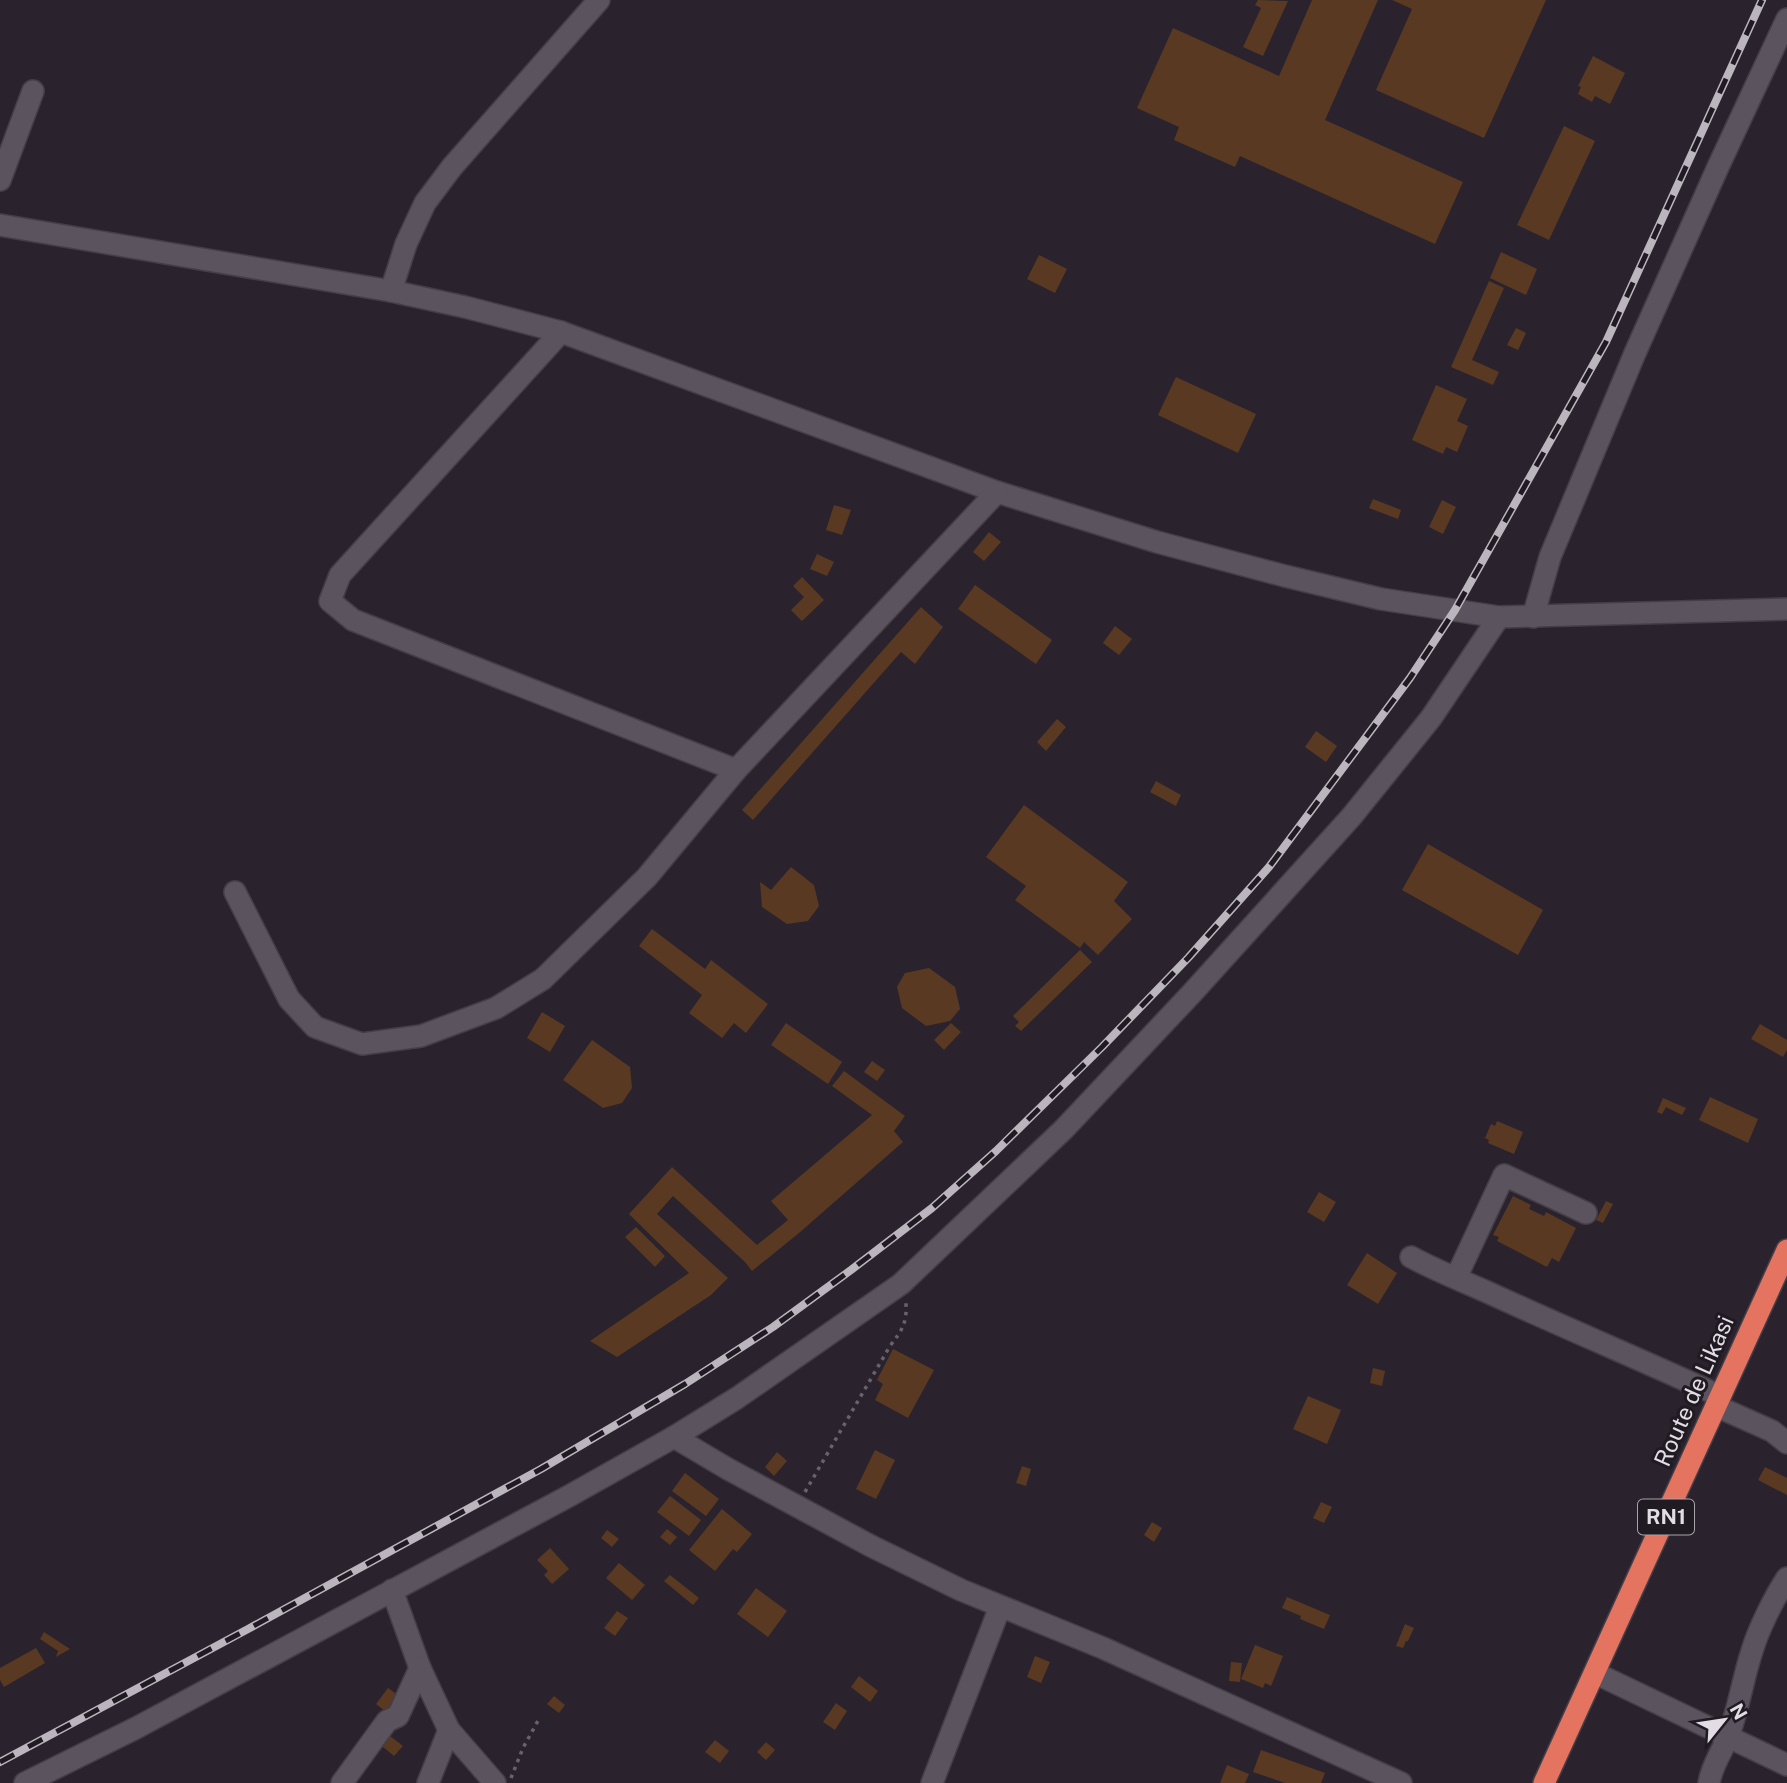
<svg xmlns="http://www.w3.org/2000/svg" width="1787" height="1783" viewBox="0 0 1787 1783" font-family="'Public Sans',sans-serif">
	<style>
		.building { fill: #593922 }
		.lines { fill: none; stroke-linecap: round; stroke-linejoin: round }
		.minor-casing { stroke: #453e47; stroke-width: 24 }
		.highway-casing { stroke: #453e47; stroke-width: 24 }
		.path { stroke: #69626b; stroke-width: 3.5; stroke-dasharray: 3.5 5; stroke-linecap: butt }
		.minor { stroke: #5b535e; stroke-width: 21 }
		.highway { stroke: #e4735f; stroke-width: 21 }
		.rail-casing { stroke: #bbb6bd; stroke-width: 8 }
		.rail { stroke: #201a23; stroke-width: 5; stroke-dasharray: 16; stroke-linecap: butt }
		.labels { text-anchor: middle; stroke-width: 6; stroke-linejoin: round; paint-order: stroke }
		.shield { fill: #201a23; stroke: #a8a2aa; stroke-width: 2 }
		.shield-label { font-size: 21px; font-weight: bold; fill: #e2dde4 }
		.street-label { font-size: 23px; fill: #e2dde4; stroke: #201a23 }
	</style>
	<rect width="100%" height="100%" fill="#2a232d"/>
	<!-- building -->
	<g class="building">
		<polygon points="1258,0 1288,1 1263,56 1243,47 1261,8 1255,5"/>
		<polygon points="1312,0 1378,0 1325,120 1463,182 1435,244 1240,156 1235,167 1174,140 1179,127 1137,108 1173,28 1279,76"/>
		<polygon points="1392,0 1546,0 1484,138 1376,90 1412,9"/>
		<polygon points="1593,56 1625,73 1610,104 1595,96 1592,102 1578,94 1581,87 1578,86"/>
		<polygon points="1564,126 1595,141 1549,240 1517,225"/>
		<polygon points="1501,252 1537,269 1526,295 1490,278"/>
		<polygon points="1039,255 1067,269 1055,293 1027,279"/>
		<polygon points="1489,281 1504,288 1472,360 1499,372 1493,385 1451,367"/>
		<polygon points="1516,328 1526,333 1518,350 1507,345"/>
		<polygon points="1176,377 1256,414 1238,453 1158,415"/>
		<polygon points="1436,385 1467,399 1457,421 1468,426 1457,452 1446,447 1443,454 1412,440"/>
		<polygon points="1373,499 1401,510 1398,519 1369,508"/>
		<polygon points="1442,500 1456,507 1443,534 1429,527"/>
		<polygon points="834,505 851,510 842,535 826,530"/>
		<polygon points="989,532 1001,542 984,561 973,552"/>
		<polygon points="817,554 834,562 827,576 810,569"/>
		<polygon points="802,577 824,600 802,621 791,610 804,597 793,586"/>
		<polygon points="975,585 1052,640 1036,664 958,609"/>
		<polygon points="921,607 943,627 915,664 901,652 753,820 742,810"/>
		<polygon points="1115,626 1132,639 1119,655 1103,643"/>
		<polygon points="1057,719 1066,727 1046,751 1037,742"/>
		<polygon points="1316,731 1337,746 1326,762 1305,747"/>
		<polygon points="1156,781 1181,795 1176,806 1150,792"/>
		<polygon points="1024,805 1128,882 1114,901 1132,919 1098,955 1084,942 1080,948 1015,900 1026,886 986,857"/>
		<polygon points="1428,844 1543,910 1518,955 1402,890"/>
		<polygon points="791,867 814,885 819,906 808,921 787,924 762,907 760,882 771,890"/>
		<polygon points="652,929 705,969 711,960 768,1004 746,1033 734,1023 722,1038 689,1013 702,995 639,946"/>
		<polygon points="1080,950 1092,962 1021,1031 1015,1026 1019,1022 1013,1016"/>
		<polygon points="929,968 955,987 960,1009 950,1021 926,1026 902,1008 897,987 905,973"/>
		<polygon points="542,1012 565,1026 550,1052 527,1038"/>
		<polygon points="786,1023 842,1062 828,1084 771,1045"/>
		<polygon points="951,1023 961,1032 944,1050 934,1040"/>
		<polygon points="1760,1024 1787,1040 1787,1050 1783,1057 1751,1039"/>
		<polygon points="592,1040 630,1067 632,1088 622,1103 603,1108 563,1080"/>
		<polygon points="872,1061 885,1070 877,1081 864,1072"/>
		<polygon points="844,1071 905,1116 894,1131 903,1142 799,1233 752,1271 745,1262 673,1196 657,1214 728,1278 711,1295 617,1357 590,1341 689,1273 629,1214 672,1167 757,1245 788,1220 771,1201 872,1115 832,1086"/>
		<polygon points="1710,1097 1758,1119 1748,1143 1699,1120"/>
		<polygon points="1663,1098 1686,1108 1682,1115 1666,1107 1662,1114 1657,1112"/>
		<polygon points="1497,1121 1523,1132 1514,1154 1488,1143 1489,1140 1485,1138 1491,1124 1495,1126"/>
		<polygon points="1319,1192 1336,1202 1324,1222 1307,1212"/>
		<polygon points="1513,1196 1531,1205 1529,1209 1544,1216 1546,1212 1576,1228 1559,1262 1552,1258 1547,1267 1497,1241 1499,1237 1493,1235"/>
		<polygon points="1606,1201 1613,1204 1603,1223 1596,1220"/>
		<polygon points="636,1227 665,1256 655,1267 625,1237"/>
		<polygon points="1367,1253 1397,1273 1378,1304 1347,1285"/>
		<polygon points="893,1349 934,1370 908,1418 875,1400 883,1384 877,1380"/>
		<polygon points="1373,1368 1385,1371 1382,1386 1370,1383"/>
		<polygon points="1308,1396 1341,1410 1327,1444 1293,1429"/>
		<polygon points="875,1450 895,1460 876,1499 856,1489"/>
		<polygon points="777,1452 787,1461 774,1476 765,1467"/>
		<polygon points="1022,1466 1031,1469 1026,1486 1016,1483"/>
		<polygon points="1765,1467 1787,1478 1787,1495 1758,1480"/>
		<polygon points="685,1473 719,1499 706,1516 672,1491"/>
		<polygon points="670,1496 701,1520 689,1536 657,1512"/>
		<polygon points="1321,1502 1332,1507 1324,1523 1313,1518"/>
		<polygon points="722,1509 752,1534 737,1552 733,1549 715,1571 689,1550"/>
		<polygon points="1152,1522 1162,1528 1154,1542 1144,1535"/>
		<polygon points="667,1529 677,1537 670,1545 660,1537"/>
		<polygon points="607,1530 619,1539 612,1547 601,1538"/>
		<polygon points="550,1548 569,1569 552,1584 544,1575 548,1571 537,1560"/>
		<polygon points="619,1563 645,1585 632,1600 606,1578"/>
		<polygon points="670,1575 699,1598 693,1605 664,1581"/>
		<polygon points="756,1588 787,1611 768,1637 737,1614"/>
		<polygon points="1287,1597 1330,1615 1324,1629 1300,1619 1301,1616 1282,1608"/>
		<polygon points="617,1611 628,1618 615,1636 604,1628"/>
		<polygon points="1405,1624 1414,1628 1408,1641 1406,1641 1403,1648 1396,1646"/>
		<polygon points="44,1632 70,1649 56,1657 58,1651 40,1639"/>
		<polygon points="1255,1645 1283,1656 1271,1686 1265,1683 1263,1688 1241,1679"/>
		<polygon points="36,1648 45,1663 4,1687 0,1680 0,1668"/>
		<polygon points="1035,1656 1050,1662 1041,1683 1027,1677"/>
		<polygon points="1231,1662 1242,1663 1240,1682 1229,1681"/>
		<polygon points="859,1676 878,1691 870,1702 851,1687"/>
		<polygon points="388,1688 402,1698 390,1715 376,1704"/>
		<polygon points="554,1696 565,1705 559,1713 547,1704"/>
		<polygon points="836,1703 847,1711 835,1730 823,1722"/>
		<polygon points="385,1732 403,1746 394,1756 377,1742"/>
		<polygon points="715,1740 729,1751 720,1763 705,1752"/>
		<polygon points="766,1742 775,1750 766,1760 757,1752"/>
		<polygon points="1261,1750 1325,1773 1321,1783 1285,1783 1253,1772"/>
		<polygon points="1227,1765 1249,1774 1245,1783 1220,1783"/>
	</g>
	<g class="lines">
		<!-- minor casing -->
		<g class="minor-casing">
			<g id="minor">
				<polyline points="0,180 33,91"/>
				<polyline points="0,225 391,291 465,307 561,332 997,492 1157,542 1285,576 1381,599 1499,617 1787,609"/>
				<polyline points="391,291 406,244 425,203 452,167 599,0"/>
				<polyline points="561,332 340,575 330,601 353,620 736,770 997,492"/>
				<polyline points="1533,617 1550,557 1635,353 1718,167 1787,19"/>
				<polyline points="235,892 289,999 315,1027 362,1044 421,1036 496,1008 543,979 647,877 736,770"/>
				<path d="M1411,1257C1435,1270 1460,1280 1485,1291C1563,1327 1642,1360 1720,1396"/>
				<polyline points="1456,1278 1504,1175 1586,1213"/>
				<polyline points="1716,1406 1772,1431 1787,1443"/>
				<polyline points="674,1437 728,1469 871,1546 961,1590 1103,1648 1401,1783"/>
				<polyline points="392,1590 420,1668 449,1730 495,1783"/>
				<polyline points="1595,1673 1787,1765"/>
				<polyline points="25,1783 136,1728 569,1496 674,1437 737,1398 901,1284 1064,1129 1193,992 1352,816 1431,718 1499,617"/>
				<polyline points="342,1783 387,1721 398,1716 420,1668"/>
				<polyline points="428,1783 449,1730"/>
				<polyline points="932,1783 1000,1607"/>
				<path d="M1709,1783C1712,1764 1723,1751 1729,1734C1739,1707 1743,1678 1752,1651C1758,1630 1775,1596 1787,1578"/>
			</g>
		</g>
		<!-- highway casing -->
		<g class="highway-casing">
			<polyline id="highway" points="1544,1783 1787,1250"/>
		</g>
		<!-- path -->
		<g class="path">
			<path d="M805,1492L890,1346C902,1330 907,1324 906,1303"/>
			<polyline points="511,1778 523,1748 540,1717"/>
		</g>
		<!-- minor -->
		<use href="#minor" class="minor"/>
		<!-- highway -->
		<use href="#highway" class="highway"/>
		<!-- rail casing -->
		<g class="rail-casing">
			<polyline id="rail" points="0,1762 248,1629 541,1469 685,1384 773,1327 851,1270 932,1208 996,1151 1102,1047 1188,958 1269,867 1410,678 1455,610 1606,342 1762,0"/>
		</g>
		<!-- rail -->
		<use href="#rail" class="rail"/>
	</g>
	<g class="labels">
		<!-- shield labels -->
		<rect class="shield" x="1638" y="1499.5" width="56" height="35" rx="5"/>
		<g class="shield-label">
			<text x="1666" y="1524">RN1</text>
		</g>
		<!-- street labels -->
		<g class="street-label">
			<text transform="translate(1694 1391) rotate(-66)" y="8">Route de Likasi</text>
		</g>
	</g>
	<!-- north arrow -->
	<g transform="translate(1724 1720) rotate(60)" stroke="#201a23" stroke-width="5" paint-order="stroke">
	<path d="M0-5L12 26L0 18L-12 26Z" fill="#e2dde4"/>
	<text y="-10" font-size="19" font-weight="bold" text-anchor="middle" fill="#e2dde4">N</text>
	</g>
</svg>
